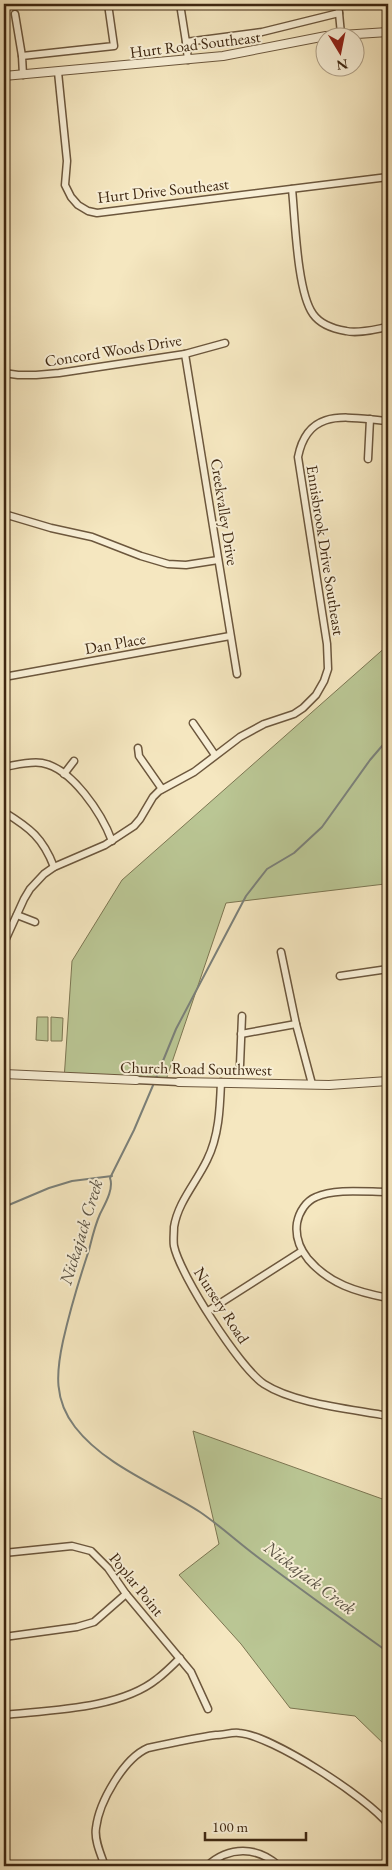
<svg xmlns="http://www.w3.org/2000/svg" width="392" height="1870" viewBox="0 0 392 1870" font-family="'EB Garamond',serif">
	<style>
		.green { fill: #bac694; stroke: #7c7652 }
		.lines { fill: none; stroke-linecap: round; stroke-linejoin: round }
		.stream { stroke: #7b8079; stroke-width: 2 }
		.minor-casing { stroke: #6c573d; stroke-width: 9 }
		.tertiary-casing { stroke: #6c573d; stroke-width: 10 }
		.minor { stroke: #f8efd6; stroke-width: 6 }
		.tertiary { stroke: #f8efd6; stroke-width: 8 }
		.labels { text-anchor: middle; stroke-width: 4; stroke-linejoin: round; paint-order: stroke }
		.street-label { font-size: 16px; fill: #3e2711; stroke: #f8efd6 }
		.water-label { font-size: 18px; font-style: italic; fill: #5c5445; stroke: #f8efd6 }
	</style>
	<rect width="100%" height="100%" fill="#f5e7c0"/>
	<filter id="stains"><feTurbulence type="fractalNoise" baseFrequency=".004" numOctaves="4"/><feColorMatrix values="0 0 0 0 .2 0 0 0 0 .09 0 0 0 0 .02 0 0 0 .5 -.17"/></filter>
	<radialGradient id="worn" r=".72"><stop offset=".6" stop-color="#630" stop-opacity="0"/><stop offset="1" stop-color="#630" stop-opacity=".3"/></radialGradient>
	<!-- green -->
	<g class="green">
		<polygon points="388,645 388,874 385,884 226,903 166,1080 64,1080 72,961 122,880"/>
		<polygon points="37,1017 48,1017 48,1041 36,1040"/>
		<polygon points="51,1017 63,1018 62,1041 51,1041"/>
		<polygon points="193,1431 388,1501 388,1748 355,1716 290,1708 241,1644 179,1575 219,1544"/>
	</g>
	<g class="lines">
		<!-- stream -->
		<g class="stream">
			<polyline points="156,1078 176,1029 246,896 267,869 294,853 322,827 370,760 388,739"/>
			<path d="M154,1083L134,1130L110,1178C114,1189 105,1204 100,1214C95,1225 92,1238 89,1250C79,1280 70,1310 63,1341C56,1373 54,1400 75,1427C105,1466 160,1486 200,1512C222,1527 241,1545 263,1561C304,1592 346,1622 388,1652"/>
			<polyline points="4,1207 49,1188 72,1181 112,1176"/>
		</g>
		<!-- minor casing -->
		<g class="minor-casing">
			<g id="minor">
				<polyline points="180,4 186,42 262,32 339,13 338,4"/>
				<polyline points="339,13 341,34"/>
				<polyline points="15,14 22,56"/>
				<polyline points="186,42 188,60"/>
				<polyline points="58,72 67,161 65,185 71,197 78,205 88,211 97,213 388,177"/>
				<polyline points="23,75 22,56 114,46 108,4"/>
				<path d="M292,189C295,218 297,292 313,314C320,324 334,329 346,331C358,334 376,329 388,327"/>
				<polyline points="185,354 237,674"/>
				<polyline points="4,373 18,375 36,375 59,373 185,354 225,343"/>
				<polyline points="368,459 370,419"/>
				<polyline points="4,514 51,528 92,537 141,556 168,564 186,565 218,560"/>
				<polyline points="4,677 230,636"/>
				<polyline points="193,723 215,755"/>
				<polyline points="138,748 139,756 162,789"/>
				<path d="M4,767C16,765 30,761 42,763C72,768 102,814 112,841"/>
				<polyline points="64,774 74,761"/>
				<path d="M4,812C30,828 43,838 54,867"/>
				<polyline points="17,915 35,922"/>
				<path d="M4,943L24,899L30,889L44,874L54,867L105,845L134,826L140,819L153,797L159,791L194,772L240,737L264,724L294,714L303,708L316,695L324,681L328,669L327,644L298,457C308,406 348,418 388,421"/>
				<polyline points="281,952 296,1024 312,1084"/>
				<polyline points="340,976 388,969"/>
				<polyline points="241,1034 296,1024"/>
				<polyline points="240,1065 242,1016"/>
				<polyline points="136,1080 179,1082"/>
				<path d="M221,1082C220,1108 219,1136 207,1160C196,1183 178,1202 174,1227C174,1233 173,1241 174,1246C180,1275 240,1368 264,1384C295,1404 352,1409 388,1416"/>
				<path d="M388,1192C367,1192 335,1188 316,1197C306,1201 299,1212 297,1223C295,1237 300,1249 308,1259C329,1284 357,1292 388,1298"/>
				<polyline points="208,1311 302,1251"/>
				<polyline points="4,1553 72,1546 91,1551 108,1568 126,1594 191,1672 208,1709"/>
				<polyline points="4,1637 77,1627 94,1622 126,1594"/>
				<path d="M4,1715C50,1710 120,1709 157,1679C165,1673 173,1665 180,1658"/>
				<path d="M105,1866C101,1855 94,1840 96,1828C99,1802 124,1758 148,1748C171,1743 194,1738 216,1735C224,1735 232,1732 239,1733C271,1735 368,1798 388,1824"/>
				<path d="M207,1866C229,1846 257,1846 279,1866"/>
			</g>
		</g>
		<!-- tertiary casing -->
		<g class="tertiary-casing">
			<g id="tertiary">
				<polyline points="4,76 223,56 326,36 388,32"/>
				<polyline points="4,1074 136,1080"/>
				<polyline points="179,1082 329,1085 388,1081"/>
			</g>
		</g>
		<!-- minor -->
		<use href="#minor" class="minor"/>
		<!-- tertiary -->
		<use href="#tertiary" class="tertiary"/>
	</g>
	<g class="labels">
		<!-- street labels -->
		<g class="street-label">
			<text transform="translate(195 44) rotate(-7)" y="6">Hurt Road Southeast</text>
			<text transform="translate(163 190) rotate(-6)" y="6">Hurt Drive Southeast</text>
			<text transform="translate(113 350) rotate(-9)" y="6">Concord Woods Drive</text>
			<text transform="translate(225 512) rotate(81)" y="6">Creekvalley Drive</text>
			<text transform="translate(326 550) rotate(81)" y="6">Ennisbrook Drive Southeast</text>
			<text transform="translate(115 643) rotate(-10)" y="6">Dan Place</text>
			<text transform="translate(196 1068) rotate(1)" y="6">Church Road Southwest</text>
			<text transform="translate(222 1305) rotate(57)" y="6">Nursery Road</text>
			<text transform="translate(137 1584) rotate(51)" y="6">Poplar Point</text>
		</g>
		<!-- water labels -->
		<g class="water-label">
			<text transform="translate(81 1232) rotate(-73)" y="6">Nickajack Creek</text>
			<text transform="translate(310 1578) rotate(37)" y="6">Nickajack Creek</text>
		</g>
	</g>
	<!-- margin -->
	<rect width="392" height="1870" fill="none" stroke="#f5e7c0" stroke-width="20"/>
	<rect x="5" y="5" width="382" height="1860" fill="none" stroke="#3e2711" stroke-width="2.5"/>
	<rect x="10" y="10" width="372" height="1850" fill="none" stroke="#3e2711"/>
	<!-- north arrow -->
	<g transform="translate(340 52) rotate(170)"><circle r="24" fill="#f8efd6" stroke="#ae9f87"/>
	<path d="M0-4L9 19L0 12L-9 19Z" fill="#8f2418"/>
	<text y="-8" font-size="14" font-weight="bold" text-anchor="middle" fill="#3e2711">N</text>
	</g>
	<!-- scale -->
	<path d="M205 1832v8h101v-8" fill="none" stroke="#3e2711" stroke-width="2.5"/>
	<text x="212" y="1832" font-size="15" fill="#3e2711" stroke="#f8efd6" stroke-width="4" paint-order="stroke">100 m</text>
	<rect width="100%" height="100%" filter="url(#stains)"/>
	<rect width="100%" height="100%" fill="url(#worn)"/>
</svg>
